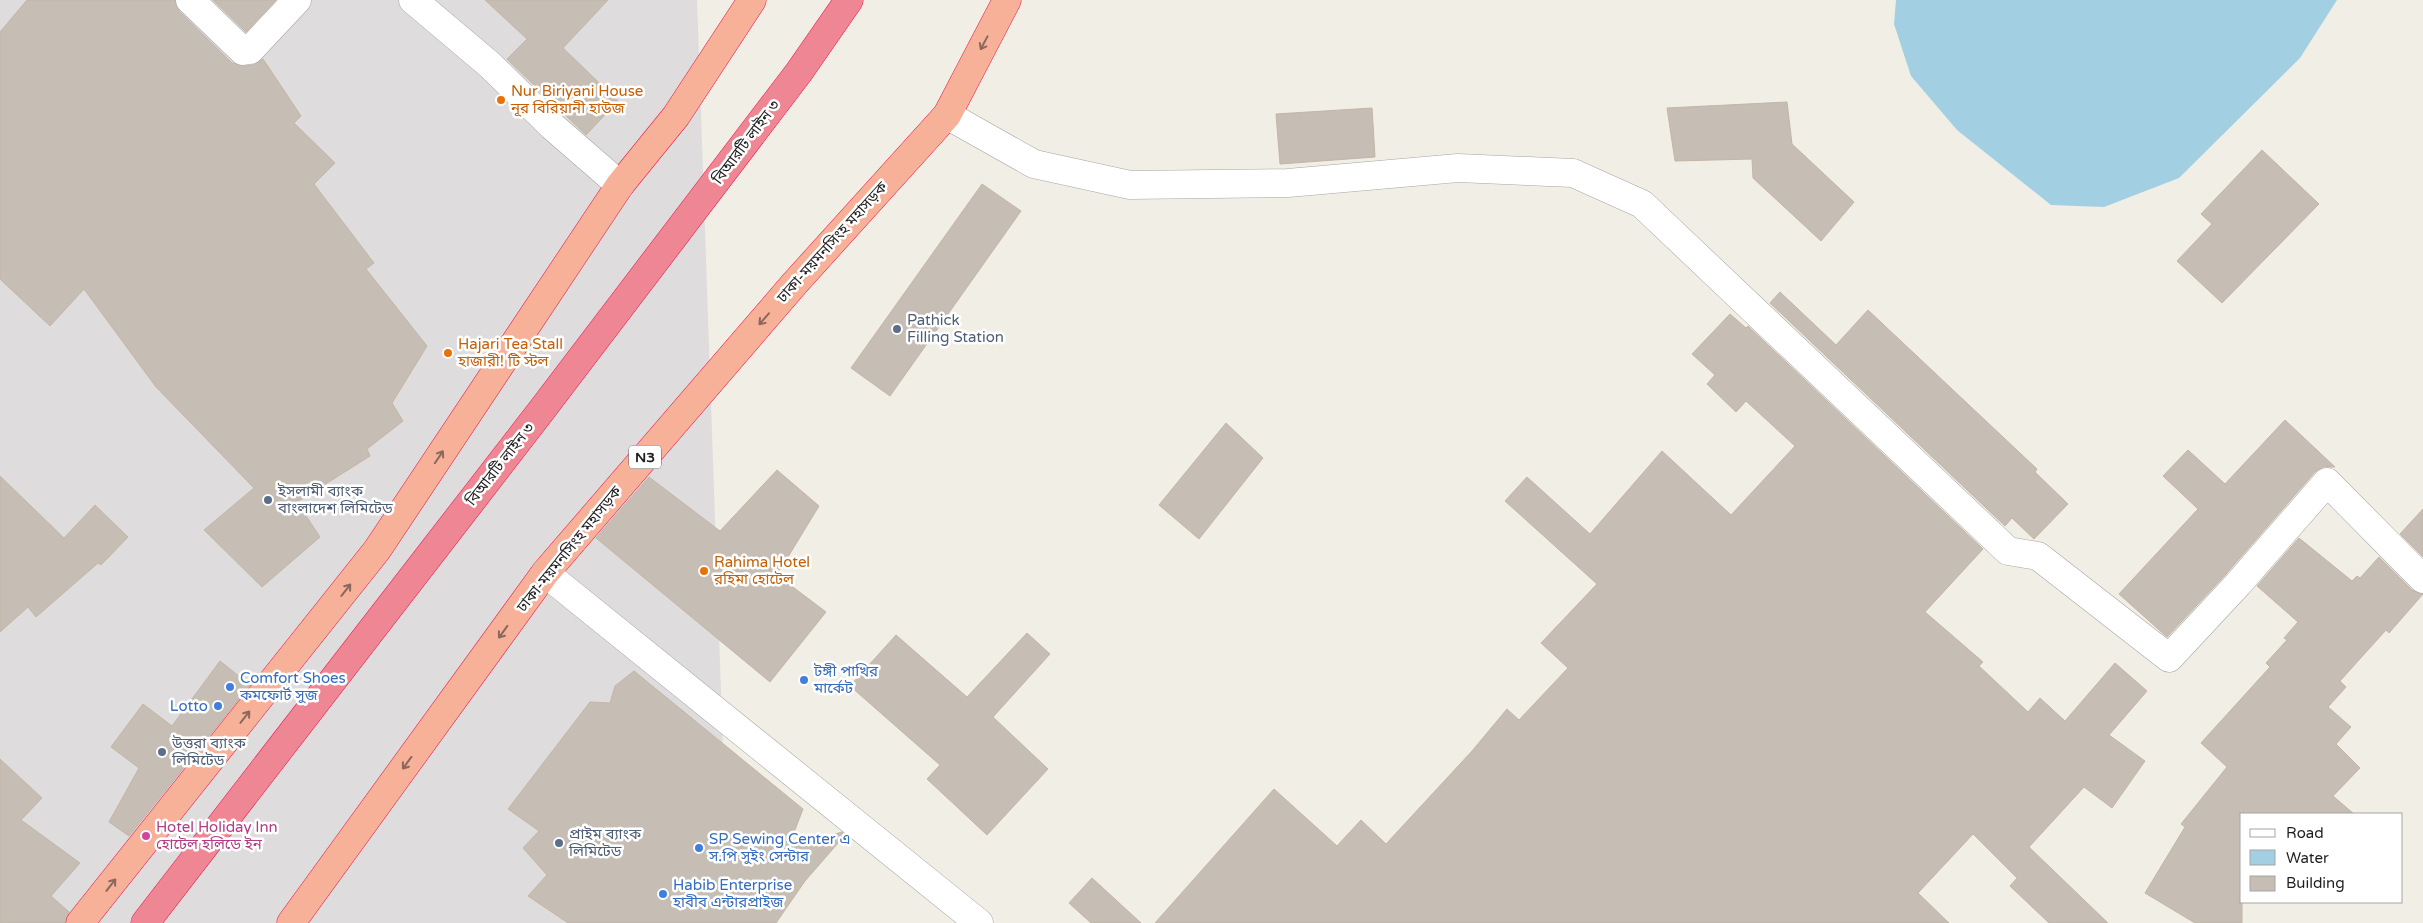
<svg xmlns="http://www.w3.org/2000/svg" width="2423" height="923" viewBox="0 0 2423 923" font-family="'Varela Round','Noto Sans Bengali',sans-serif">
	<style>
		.residential { fill: #dedcdc }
		.water { fill: #a2cfe2 }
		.building { fill: #c6bdb4; stroke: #c4b5a6 }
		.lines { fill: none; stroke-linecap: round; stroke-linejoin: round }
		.minor-casing { stroke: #a6a6a6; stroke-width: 29 }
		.trunk-casing { stroke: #ea1751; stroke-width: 29 }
		.motorway-casing { stroke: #ea1751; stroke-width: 29 }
		.minor { stroke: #fff; stroke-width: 28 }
		.trunk { stroke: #f6b198; stroke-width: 28 }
		.motorway { stroke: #ee8793; stroke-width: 28 }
		.oneway { stroke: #8a685c }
		.food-dot { fill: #e8710a; stroke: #fff; stroke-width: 2 }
		.service-dot { fill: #5c6f8a; stroke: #fff; stroke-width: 2 }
		.shop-dot { fill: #3f7fe0; stroke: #fff; stroke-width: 2 }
		.hotel-dot { fill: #d1479c; stroke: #fff; stroke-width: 2 }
		.labels { text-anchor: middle; stroke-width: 5; stroke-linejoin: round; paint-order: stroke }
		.shield { fill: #fff; stroke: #626262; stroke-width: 1 }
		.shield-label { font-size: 14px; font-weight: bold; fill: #1f1f1f }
		.food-label { font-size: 15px; fill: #c56008; stroke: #fff; text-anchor: start }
		.street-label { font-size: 15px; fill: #1f1f1f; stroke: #fff }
		.service-label { font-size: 15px; fill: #4e5e75; stroke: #fff; text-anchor: start }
		.shop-label { font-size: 15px; fill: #366cbe; stroke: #fff; text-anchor: start }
		.hotel-label { font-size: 15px; fill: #b23c85; stroke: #fff; text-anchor: start }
	</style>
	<rect width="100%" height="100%" fill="#f1eee5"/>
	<!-- residential -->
	<polygon class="residential" points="0,0 697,0 729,923 0,923"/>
	<!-- water -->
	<polygon class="water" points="1896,0 2337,0 2300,58 2179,178 2104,207 2051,205 1957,130 1911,76 1894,24"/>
	<!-- building -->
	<g class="building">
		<polygon points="27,0 175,0 179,11 232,63 245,66 253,65 263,59 301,116 294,123 335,163 314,184 374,263 366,269 427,346 392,403 403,421 367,449 370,456 297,502 320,537 262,587 204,530 254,488 156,387 84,289 50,326 0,279 0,32"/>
		<polygon points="213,0 276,0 246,32"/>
		<polygon points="485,0 608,0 563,48 618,101 586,135 507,59 527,39"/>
		<polygon points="1787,102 1792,144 1854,202 1821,241 1753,178 1752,159 1675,161 1667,108"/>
		<polygon points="1372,108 1375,157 1280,164 1276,114"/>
		<polygon points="2262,150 2319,204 2222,303 2177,261 2212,224 2201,214"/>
		<polygon points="982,184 1021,211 890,396 851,368"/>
		<polygon points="1780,292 1836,345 1868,310 2037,469 2035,472 2068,504 2034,539 2012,518 2005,526 1770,303"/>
		<polygon points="1730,314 1746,328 1748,326 1983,549 1925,612 1983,662 1979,666 2028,712 2040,698 2065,721 2115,663 2147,691 2109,735 2145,761 2112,808 2084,787 2029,847 2108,923 2049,923 2010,886 2017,878 1973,834 1918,893 1949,923 1155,923 1274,789 1337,846 1361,820 1386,844 1472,751 1507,709 1519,720 1568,668 1541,643 1597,584 1505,501 1527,477 1590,534 1662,451 1731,515 1795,446 1746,401 1736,412 1707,384 1715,375 1692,354"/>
		<polygon points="2285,420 2335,467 2323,467 2315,472 2226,574 2167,637 2119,594 2198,509 2163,476 2188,450 2225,484"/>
		<polygon points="1226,423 1263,458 1199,539 1159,505"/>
		<polygon points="777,470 819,506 777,575 826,612 770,682 596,538 649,477 720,531"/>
		<polygon points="0,476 64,538 95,505 128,537 101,565 98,563 36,617 28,607 0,632"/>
		<polygon points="2423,509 2423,557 2400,534"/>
		<polygon points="2299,538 2352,581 2357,576 2360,578 2379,557 2412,590 2423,594 2389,633 2386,630 2340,681 2346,687 2328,707 2351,727 2336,744 2360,768 2333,796 2354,814 2242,814 2242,923 2195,923 2145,893 2185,827 2181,824 2227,767 2201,743 2270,667 2266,663 2287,640 2284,638 2298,622 2257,586"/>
		<polygon points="1027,633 1050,654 993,717 1048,769 987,835 927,779 940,765 850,686 896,635 967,697"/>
		<polygon points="220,661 250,685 129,836 109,822 139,768 111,747 143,704 172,726"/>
		<polygon points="634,671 803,809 788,848 842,832 845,835 805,881 776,923 568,923 528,896 547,875 523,848 539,831 508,809 590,702 610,703 615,686"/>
		<polygon points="0,759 42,798 21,820 80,863 51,896 69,912 65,923 0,923"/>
		<polygon points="1092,878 1141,923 1091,923 1069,903"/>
	</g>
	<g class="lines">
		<!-- minor casing -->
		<g class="minor-casing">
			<g id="minor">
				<polyline points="190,0 243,51 250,50 297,0"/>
				<polyline points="413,0 490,65 552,126 620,185"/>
				<polyline points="947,115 1034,164 1130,185 1288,183 1458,168 1573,173 1642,204 2008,551 2038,556 2169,658 2238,584 2327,482 2423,579"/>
				<polyline points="545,573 979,923"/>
			</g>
		</g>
		<!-- trunk casing -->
		<g class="trunk-casing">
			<g id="trunk">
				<polyline points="80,923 377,550 620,185 676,116 752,0"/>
				<polyline points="291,923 545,573 795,283 947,115 1007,0"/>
			</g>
		</g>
		<!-- motorway casing -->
		<g class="motorway-casing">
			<polyline id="motorway" points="145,923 541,411 799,72 849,0"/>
		</g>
		<!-- minor -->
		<use href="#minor" class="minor"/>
		<!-- trunk -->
		<use href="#trunk" class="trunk"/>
		<!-- motorway -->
		<use href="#motorway" class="motorway"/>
	</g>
	<!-- one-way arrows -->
	<defs><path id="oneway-shaft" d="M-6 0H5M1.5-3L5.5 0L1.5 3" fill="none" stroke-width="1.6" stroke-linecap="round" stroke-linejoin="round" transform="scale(1.25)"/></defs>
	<g class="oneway">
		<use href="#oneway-shaft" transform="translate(984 43) rotate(118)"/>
		<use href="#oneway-shaft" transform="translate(764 319) rotate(131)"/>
		<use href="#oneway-shaft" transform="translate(439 457) rotate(-56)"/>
		<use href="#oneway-shaft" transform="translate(346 590) rotate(-52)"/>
		<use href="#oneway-shaft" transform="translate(503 632) rotate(126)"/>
		<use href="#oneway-shaft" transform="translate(245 717) rotate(-52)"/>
		<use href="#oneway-shaft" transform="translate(407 763) rotate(126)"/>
		<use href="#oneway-shaft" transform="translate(111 885) rotate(-52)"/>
	</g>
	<!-- markers -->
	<g class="food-dot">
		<circle cx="501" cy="100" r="5"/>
		<circle cx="448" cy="353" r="5"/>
		<circle cx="704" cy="571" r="5"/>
	</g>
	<g class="service-dot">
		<circle cx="897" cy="329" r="5"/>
		<circle cx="268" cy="500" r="5"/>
		<circle cx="162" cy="752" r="5"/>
		<circle cx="559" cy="843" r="5"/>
	</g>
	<g class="shop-dot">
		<circle cx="804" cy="680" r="5"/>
		<circle cx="230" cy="687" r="5"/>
		<circle cx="218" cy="706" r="5"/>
		<circle cx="699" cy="848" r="5"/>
		<circle cx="663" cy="894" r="5"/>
	</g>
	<circle class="hotel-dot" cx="146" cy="836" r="5"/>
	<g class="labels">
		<!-- shield labels -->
		<rect class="shield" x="629" y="445.5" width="32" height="23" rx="4"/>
		<g class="shield-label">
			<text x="645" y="462">N3</text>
		</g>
		<!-- food labels -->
		<g class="food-label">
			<text x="511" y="96">Nur Biriyani House<tspan x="511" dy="17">নূর বিরিয়ানী হাউজ</tspan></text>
			<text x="458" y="349">Hajari Tea Stall<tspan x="458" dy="17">হাজারী! টি স্টল</tspan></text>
			<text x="714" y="567">Rahima Hotel<tspan x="714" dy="17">রহিমা হোটেল</tspan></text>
		</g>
		<!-- street labels -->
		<g class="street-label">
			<text transform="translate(746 142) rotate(-53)" y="5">বিআরটি লাইন ৩</text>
			<text transform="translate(832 242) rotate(-48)" y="5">ঢাকা-ময়মনসিংহ মহাসড়ক</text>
			<text transform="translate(500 464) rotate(-52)" y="5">বিআরটি লাইন ৩</text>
			<text transform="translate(569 549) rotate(-51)" y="5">ঢাকা-ময়মনসিংহ মহাসড়ক</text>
		</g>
		<!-- service labels -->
		<g class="service-label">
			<text x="907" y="325">Pathick<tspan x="907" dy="17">Filling Station</tspan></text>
			<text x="278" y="496">ইসলামী ব্যাংক<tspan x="278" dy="17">বাংলাদেশ লিমিটেড</tspan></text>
			<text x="172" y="748">উত্তরা ব্যাংক<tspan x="172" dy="17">লিমিটেড</tspan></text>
			<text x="569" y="839">প্রাইম ব্যাংক<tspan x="569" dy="17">লিমিটেড</tspan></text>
		</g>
		<!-- shop labels -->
		<g class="shop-label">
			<text x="814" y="676">টঙ্গী পাখির<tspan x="814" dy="17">মার্কেট</tspan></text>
			<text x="240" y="683">Comfort Shoes<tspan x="240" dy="17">কমফোর্ট সুজ</tspan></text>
			<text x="208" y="711" text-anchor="end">Lotto</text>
			<text x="709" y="844">SP Sewing Center এ<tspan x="709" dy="17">স.পি সুইং সেন্টার</tspan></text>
			<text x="673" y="890">Habib Enterprise<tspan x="673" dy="17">হাবীব এন্টারপ্রাইজ</tspan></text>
		</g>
		<!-- hotel labels -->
		<g class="hotel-label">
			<text x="156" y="832">Hotel Holiday Inn<tspan x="156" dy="17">হোটেল হলিডে ইন</tspan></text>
		</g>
	</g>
	<!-- legend -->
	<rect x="2240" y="813" width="162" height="90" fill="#ffffff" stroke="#a5a5a5"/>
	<rect x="2250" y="829" width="25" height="8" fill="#ffffff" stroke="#a5a5a5"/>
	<text x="2286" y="838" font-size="15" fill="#1f1f1f">Road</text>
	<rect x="2250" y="850" width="25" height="15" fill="#a2cfe2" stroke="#a5a5a5"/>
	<text x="2286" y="863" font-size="15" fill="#1f1f1f">Water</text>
	<rect x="2250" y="876" width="25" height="15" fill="#c6bdb4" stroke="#a5a5a5"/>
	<text x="2286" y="888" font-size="15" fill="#1f1f1f">Building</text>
</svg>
